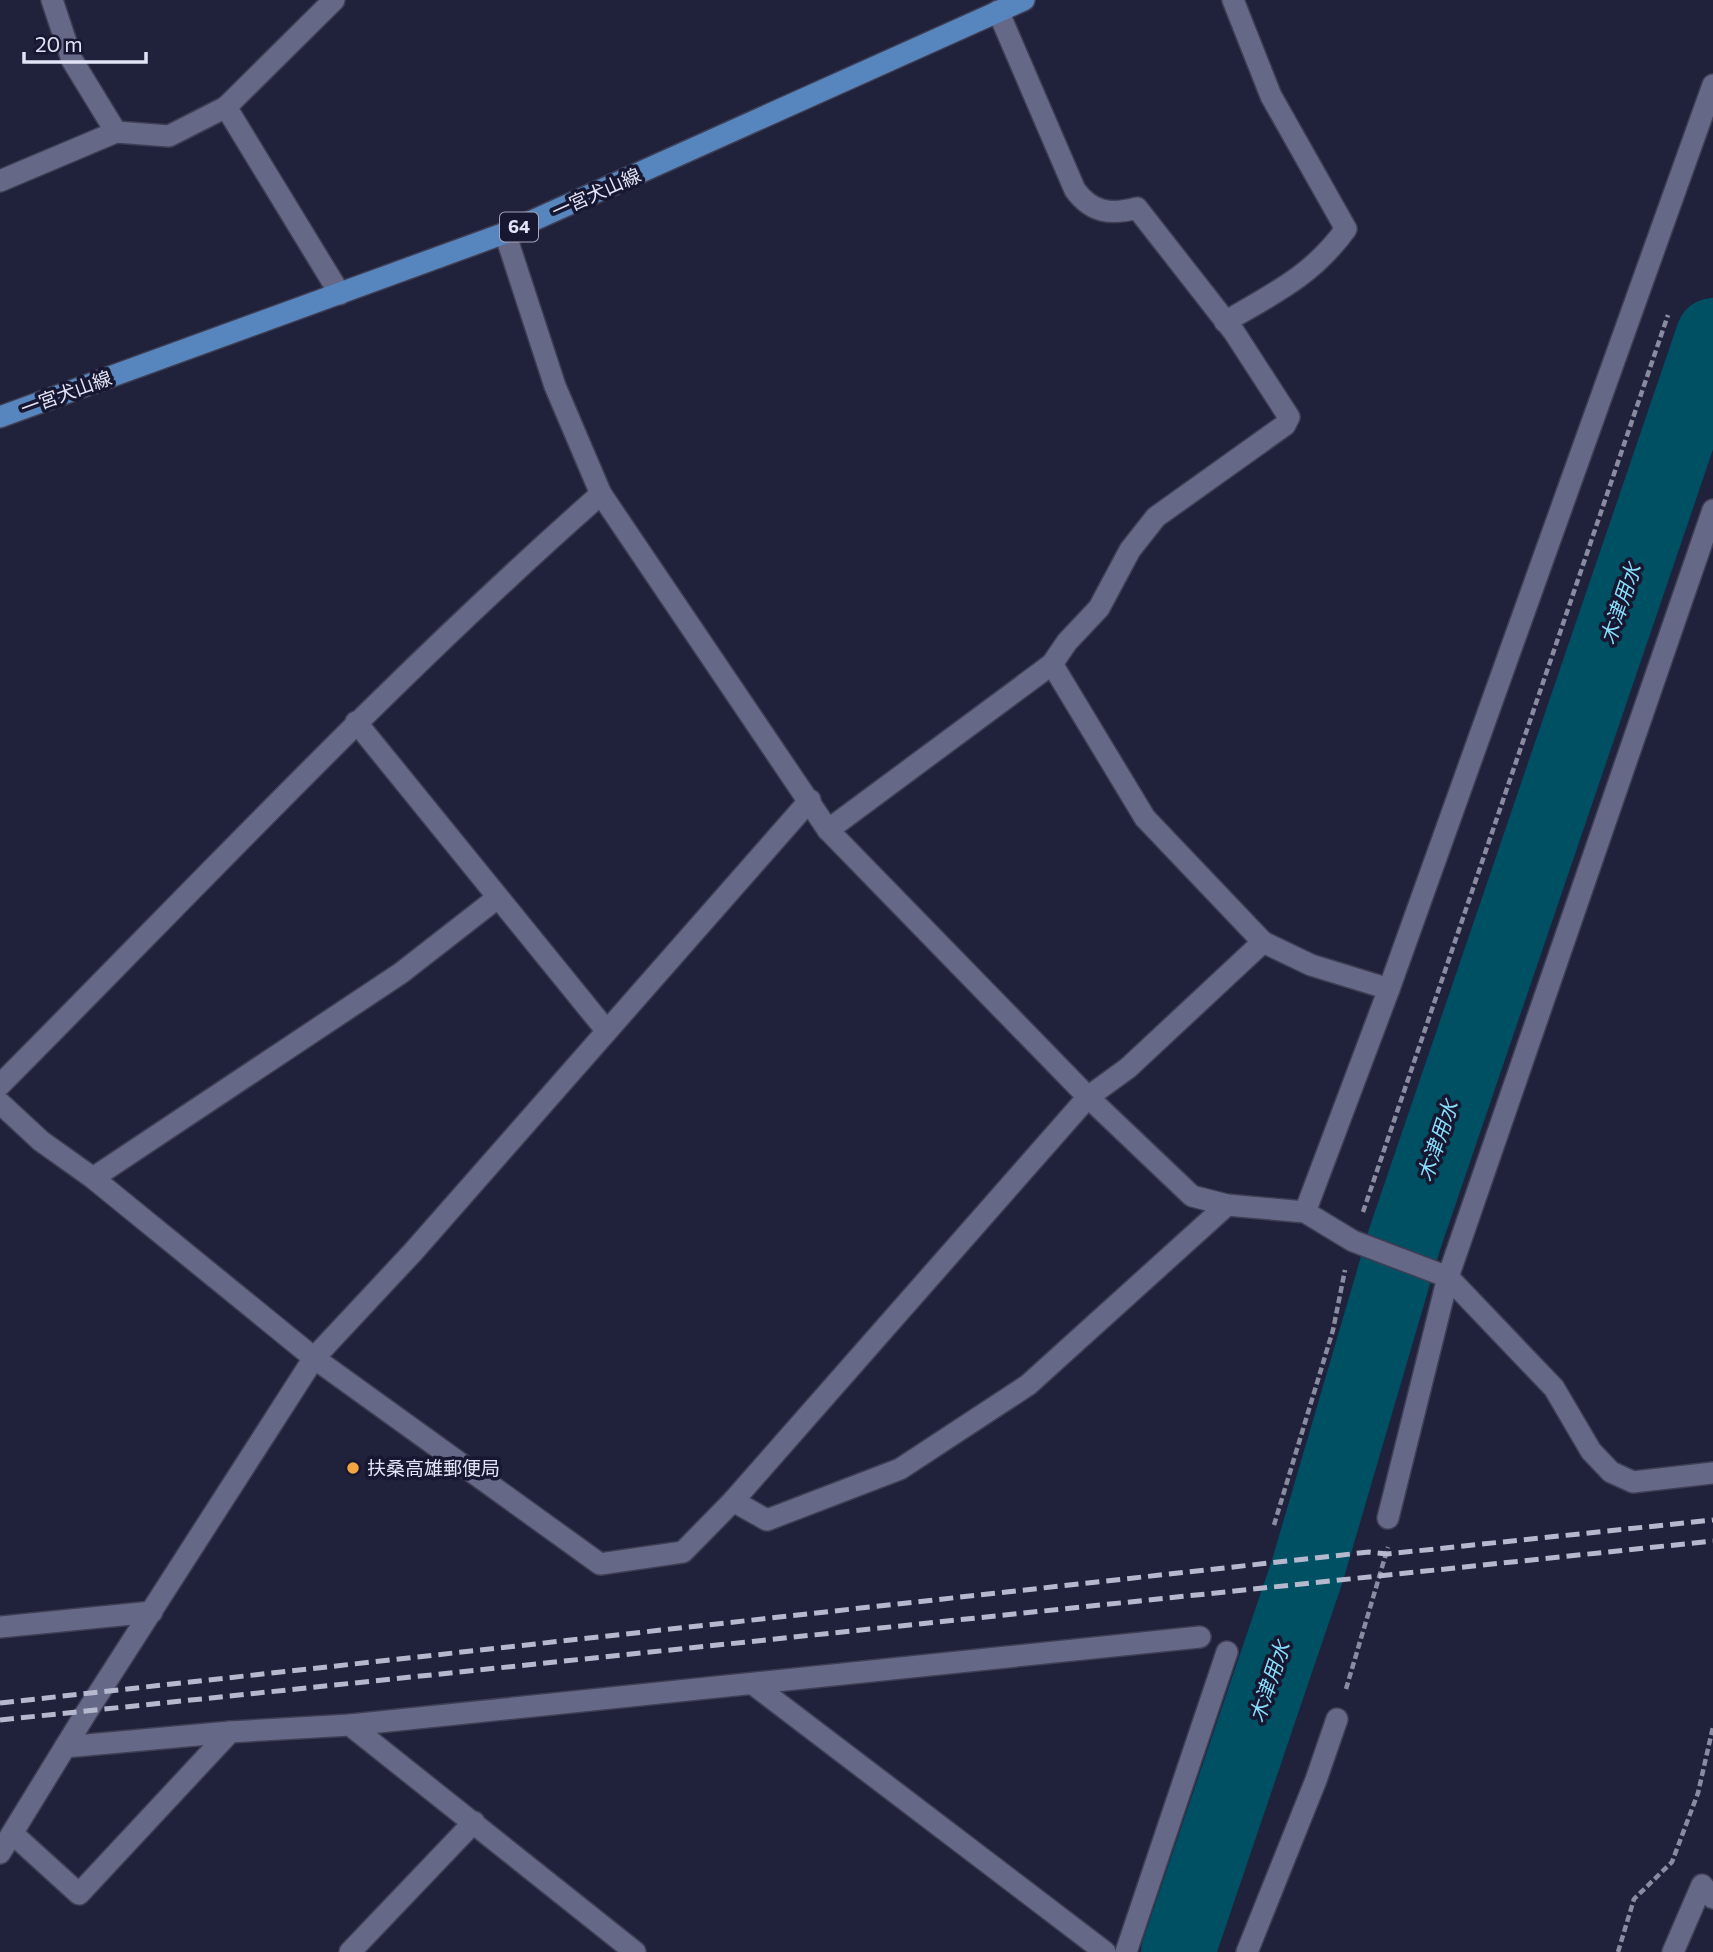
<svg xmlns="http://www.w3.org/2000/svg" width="1713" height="1952" viewBox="0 0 1713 1952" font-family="Commissioner,'Noto Sans JP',sans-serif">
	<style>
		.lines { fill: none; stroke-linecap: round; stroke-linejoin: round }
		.river { stroke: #005063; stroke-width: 74 }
		.minor-casing { stroke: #3e3e54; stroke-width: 24 }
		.primary-casing { stroke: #3e3e54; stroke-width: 24 }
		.path { stroke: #898ba1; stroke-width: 4.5; stroke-dasharray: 7 3.5; stroke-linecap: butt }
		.minor { stroke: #656887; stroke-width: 21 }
		.primary { stroke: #5785be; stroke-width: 21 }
		.rail { stroke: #b6b9cd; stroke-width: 5; stroke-dasharray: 14 7; stroke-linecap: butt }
		.poi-dot { fill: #f2a542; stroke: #171731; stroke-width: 2.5 }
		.labels { text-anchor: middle; stroke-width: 7; stroke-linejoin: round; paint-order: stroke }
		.shield { fill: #171731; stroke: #a4a6bb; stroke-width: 2 }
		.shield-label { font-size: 18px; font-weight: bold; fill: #e1e4f6 }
		.street-label { font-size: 19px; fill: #e1e4f6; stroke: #171731 }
		.poi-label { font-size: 19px; fill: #e1e4f6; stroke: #171731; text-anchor: start }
		.water-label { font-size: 21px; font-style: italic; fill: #87ddf9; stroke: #171731 }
	</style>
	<rect width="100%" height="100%" fill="#20213b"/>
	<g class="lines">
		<!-- river -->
		<polyline class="river" points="1178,1952 1307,1572 1405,1238 1713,335"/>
		<!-- minor casing -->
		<g class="minor-casing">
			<g id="minor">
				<polyline points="52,0 72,60 116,132 169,136 226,107 340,294"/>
				<path d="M998,11L1075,190C1092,213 1111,215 1137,208L1234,332L1289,417L1285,425L1156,517L1130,550L1099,608L1067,642L1052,664"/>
				<polyline points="226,107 334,0"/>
				<polyline points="0,181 116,132"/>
				<polyline points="505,233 555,386 601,494 828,830 1088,1097 1192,1196 1227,1205 1305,1212 1353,1241 1448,1277 1554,1388 1591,1451 1611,1472 1633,1482 1713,1473"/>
				<path d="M1225,322C1274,293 1312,276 1346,229L1271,96L1233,0"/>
				<polyline points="356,722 606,1030"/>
				<polyline points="1263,942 1311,965 1389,989"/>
				<path d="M0,1085C198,886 390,680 601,494"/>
				<polyline points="0,1103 41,1141 93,1178 314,1358 600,1564 683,1552 733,1501 1088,1097 1128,1068 1263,942 1145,818 1052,664 828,830"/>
				<polyline points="93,1178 401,973 496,899"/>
				<polyline points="1305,1212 1389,989 1713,85"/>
				<polyline points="733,1501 767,1520 900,1469 1028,1385 1227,1205"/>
				<polyline points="1388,1518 1448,1277 1713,510"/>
				<polyline points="0,1627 152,1612"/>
				<polyline points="753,1684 1105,1952"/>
				<polyline points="350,1725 635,1952"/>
				<polyline points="65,1747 230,1732"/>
				<polyline points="13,1834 79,1894 230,1732 350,1725 1200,1637"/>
				<polyline points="0,1853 86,1713 314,1358 413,1252 810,800"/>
				<polyline points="350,1952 474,1822"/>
				<polyline points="1126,1952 1227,1652"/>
				<polyline points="1247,1952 1316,1780 1337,1719"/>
				<polyline points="1673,1952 1702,1885 1713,1898"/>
			</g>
		</g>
		<!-- primary casing -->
		<g class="primary-casing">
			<polyline id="primary" points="0,417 505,233 1024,0"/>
		</g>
		<!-- path -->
		<g class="path">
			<polyline points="1363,1212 1668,315"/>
			<polyline points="1274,1525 1333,1330 1345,1270"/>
			<polyline points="1346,1689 1388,1547"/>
			<polyline points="1618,1952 1634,1899 1672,1862 1698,1793 1713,1727"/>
		</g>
		<!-- minor -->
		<use href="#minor" class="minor"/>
		<!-- primary -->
		<use href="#primary" class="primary"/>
		<!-- rail -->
		<g class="rail">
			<polyline points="0,1703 1369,1552 1387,1554 1713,1520"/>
			<polyline points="0,1720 1713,1541"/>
		</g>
	</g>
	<!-- markers -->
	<circle class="poi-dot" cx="353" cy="1468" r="7"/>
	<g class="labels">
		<!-- shield labels -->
		<rect class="shield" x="500" y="212.5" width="38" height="29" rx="5"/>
		<g class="shield-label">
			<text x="519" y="233">64</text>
		</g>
		<!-- street labels -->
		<g class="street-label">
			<text transform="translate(596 193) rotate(-24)" y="7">一宮犬山線</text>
			<text transform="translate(66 393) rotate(-20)" y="7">一宮犬山線</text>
		</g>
		<!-- poi labels -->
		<g class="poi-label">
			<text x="367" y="1475">扶桑高雄郵便局</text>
		</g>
		<!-- water labels -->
		<g class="water-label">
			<text transform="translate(1621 604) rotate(-71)" y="7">木津用水</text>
			<text transform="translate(1438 1141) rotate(-71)" y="7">木津用水</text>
			<text transform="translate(1270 1682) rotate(-71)" y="7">木津用水</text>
		</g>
	</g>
	<!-- scale -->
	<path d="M24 52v10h122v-10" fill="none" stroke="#e1e4f6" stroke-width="3.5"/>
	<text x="35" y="52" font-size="21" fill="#e1e4f6" stroke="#171731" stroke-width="5" paint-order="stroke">20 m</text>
</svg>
